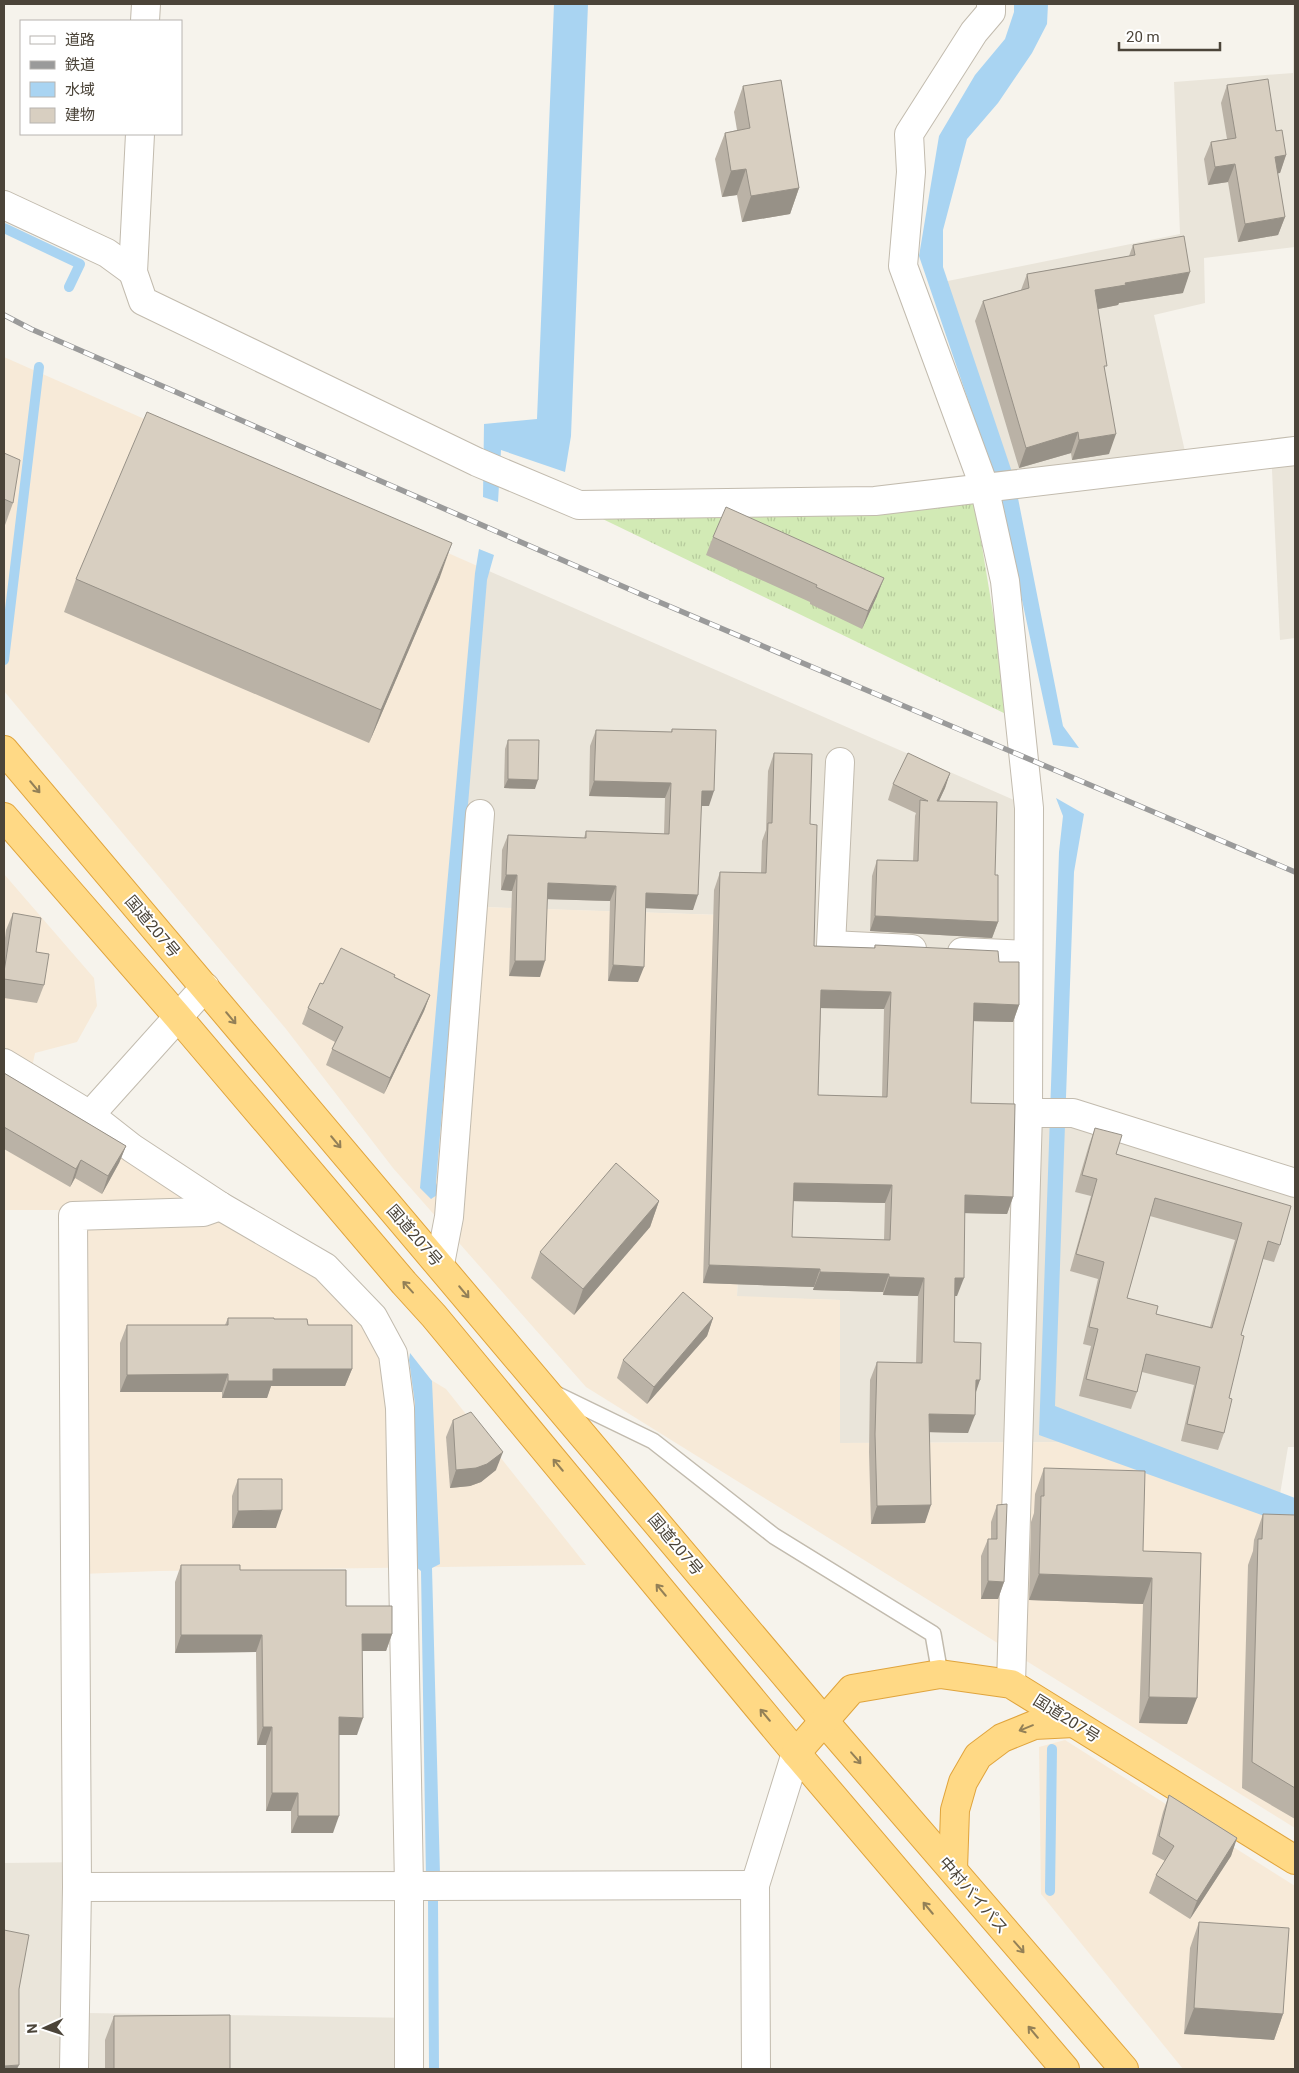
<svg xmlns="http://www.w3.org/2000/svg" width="1299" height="2073" viewBox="0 0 1299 2073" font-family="Roboto,'Noto Sans JP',sans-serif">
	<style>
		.residential { fill: #eae5da }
		.commercial { fill: #f7ead8 }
		.grass { fill: url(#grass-tufts) }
		.water { fill: #a9d4f2 }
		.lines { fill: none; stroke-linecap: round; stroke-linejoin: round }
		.stream { stroke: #a9d4f2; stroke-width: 10 }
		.service-casing { stroke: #c2bbae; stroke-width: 18 }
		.minor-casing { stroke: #c2bbae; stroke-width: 30 }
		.trunk-casing { stroke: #e0a43c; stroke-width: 30 }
		.service { stroke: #fff; stroke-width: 15 }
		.minor { stroke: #fff; stroke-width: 28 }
		.trunk { stroke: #ffd985; stroke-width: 28 }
		.rail-casing { stroke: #9a9a9a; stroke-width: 5.5 }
		.rail { stroke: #fff; stroke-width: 4; stroke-dasharray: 11; stroke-linecap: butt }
		.wall { fill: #bab2a6; fill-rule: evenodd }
		.shaded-wall { fill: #979187 }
		.building { fill: #d8cfc1; stroke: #979187; fill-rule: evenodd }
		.oneway { stroke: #938057 }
		.labels { text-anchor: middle; stroke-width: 4; stroke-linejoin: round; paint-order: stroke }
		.street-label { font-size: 16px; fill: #4b4439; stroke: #fff }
	</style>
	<defs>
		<pattern id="grass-tufts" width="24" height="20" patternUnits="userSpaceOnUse" patternTransform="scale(1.25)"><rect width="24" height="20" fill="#d2eab5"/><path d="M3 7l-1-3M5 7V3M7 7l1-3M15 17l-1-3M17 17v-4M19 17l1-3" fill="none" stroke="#b6ca9c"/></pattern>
	</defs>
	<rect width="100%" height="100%" fill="#f6f3ec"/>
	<!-- residential -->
	<g class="residential">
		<polygon points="1293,4 1295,4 1295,247 1204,258 1205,303 1154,315 1189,469 1004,492 938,283 1180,234 1174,82 1293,73"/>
		<polygon points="1295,446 1295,638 1280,640 1271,449"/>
		<polygon points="482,568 1037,810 1036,1100 1295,1174 1295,1447 1288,1447 1277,1512 1094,1442 839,1443 840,1300 737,1297 751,916 451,906"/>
		<polygon points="88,1862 86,2013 418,2018 417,2069 4,2069 4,1863"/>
	</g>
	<!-- commercial -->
	<g class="commercial">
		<polygon points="4,357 482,568 452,906 751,916 737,1296 840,1300 840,1443 1094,1442 1295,1518 1295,1828 586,1387 393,1168 286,1029 4,691"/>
		<polygon points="4,874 94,978 97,1006 77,1042 35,1053 26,1096 354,1303 383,1351 446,1389 586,1565 159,1571 81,1574 63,1210 4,1210"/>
		<polygon points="1065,1740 1295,1886 1295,2069 1183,2069 1041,1894 1039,1747"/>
	</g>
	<!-- grass -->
	<polygon class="grass" points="974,498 1010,716 582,509"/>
	<!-- water -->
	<g class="water">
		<polygon points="554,4 588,4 571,436 565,472 501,450 498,502 483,497 484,424 537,419"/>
		<polygon points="1014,4 1048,4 1047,24 1032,53 998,103 967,139 943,230 943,267 1014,478 1063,726 1079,748 1053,745 998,488 919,256 939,136 975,75 1005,39 1014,12"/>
		<polygon points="479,549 494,555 487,580 436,1183 440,1193 431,1199 420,1188 475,573"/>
		<polygon points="1056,798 1084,814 1074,872 1055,1406 1295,1498 1295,1527 1039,1435 1059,852 1063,816"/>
		<polygon points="410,1353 432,1381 440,1564 432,1568 440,1875 426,1879 421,1571 415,1566 415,1404 409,1360"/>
	</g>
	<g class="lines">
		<!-- stream -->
		<g class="stream">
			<polyline points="4,228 80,264 69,287"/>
			<polyline points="4,660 39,367"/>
			<polyline points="1050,1891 1052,1749"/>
			<polyline points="433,1901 434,2069"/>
		</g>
		<!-- service casing -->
		<g class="service-casing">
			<polyline id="service" points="556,1394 653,1441 774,1536 933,1634 940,1674"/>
		</g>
		<!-- minor casing -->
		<g class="minor-casing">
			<g id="minor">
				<polyline points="991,4 991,12 974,32 909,134 911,172 903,266 984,486 1005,581 1029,808 1028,1113 1011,1684"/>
				<polyline points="145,21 146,4"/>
				<polyline points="140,134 133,272 143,301 477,462 579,505 875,501 1295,451"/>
				<polyline points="4,205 107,253 133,272"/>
				<polyline points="840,762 831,945 912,949"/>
				<polyline points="962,952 1028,955"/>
				<polyline points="4,1063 90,1115 132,1148 220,1206 325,1267 373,1317 393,1354 400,1408 409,1886 409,2069"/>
				<polyline points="1028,1113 1073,1113 1295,1183"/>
				<polyline points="90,1115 205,987"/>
				<polyline points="440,1264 449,1217 480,814"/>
				<polyline points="77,1887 755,1885"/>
				<polyline points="74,2069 77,1887 73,1216 203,1212 220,1206"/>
				<polyline points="756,2069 755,1885 796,1753"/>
			</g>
		</g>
		<!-- trunk casing -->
		<g class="trunk-casing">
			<g id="trunk">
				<polyline points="4,750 824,1721 1124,2069"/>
				<polyline points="4,817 178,1017 404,1283 434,1316 796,1753 1065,2069"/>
				<polyline points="796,1753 852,1689 940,1674 1011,1684 1295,1860"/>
				<polyline points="953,1870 955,1810 963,1782 978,1756 1002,1738 1034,1725 1074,1723"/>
			</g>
		</g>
		<!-- service -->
		<use href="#service" class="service"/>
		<!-- minor -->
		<use href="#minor" class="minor"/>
		<!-- trunk -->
		<use href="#trunk" class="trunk"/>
		<!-- rail casing -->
		<g class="rail-casing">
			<polyline id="rail" points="4,315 31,329 645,596 1295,872"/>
		</g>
		<!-- rail -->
		<use href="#rail" class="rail"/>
	</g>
	<!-- wall -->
	<g class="wall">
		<polygon points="1227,85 1276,131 1286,155 1280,173 1277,173 1285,217 1278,235 1238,242 1228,182 1208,185 1204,159 1211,142 1227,139 1221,103"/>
		<polygon points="743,86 799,188 790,214 742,222 737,195 722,197 715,159 725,133 737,130 734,112"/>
		<polygon points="1133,245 1183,293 1119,303 1118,305 1098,309 1105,372 1109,454 1072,460 1071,453 1019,468 975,321 983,301 1021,290 1027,274 1129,256"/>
		<polygon points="4,453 13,503 4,528"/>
		<polygon points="713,537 877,596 862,629 810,604 810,602 706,555"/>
		<polygon points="440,577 369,743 64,612 76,579"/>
		<polygon points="672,729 709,806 701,806 693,910 646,908 638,982 608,981 610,901 547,899 540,977 509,976 512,891 501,890 502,850 508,835 584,838 586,831 664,834 665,798 589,796 590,746 596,730 671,732"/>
		<polygon points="508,740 535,789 504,788 505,749"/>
		<path d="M774,753L810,824L814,946L874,948L875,945L999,962L1019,1005L1013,1022L973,1021L971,1103L1013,1197L1007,1214L965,1213L957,1296H955L954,1342L975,1394L968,1433L929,1432L925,1523L871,1524L869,1452L870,1380L877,1362L916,1363L918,1296L883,1295V1292L813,1290L814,1287L703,1283L714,890L720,872L761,873L762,841L766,830L768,771ZM821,1008L884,1009L882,1097L818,1095ZM793,1201L885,1203L884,1240L792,1237Z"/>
		<polygon points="950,773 945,788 939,801 995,875 998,922 992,938 870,931 872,876 877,860 913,861 915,816 916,813 888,800 893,784"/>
		<polygon points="13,913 36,952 44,985 37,1003 4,998 4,946 6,930"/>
		<polygon points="395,977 430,995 424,1011 384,1094 326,1065 335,1042 302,1024 308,1008 323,984"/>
		<polygon points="4,1073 126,1146 119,1163 102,1194 75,1178 70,1187 4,1149"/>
		<path d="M1095,1128L1116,1154L1280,1245L1274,1262L1263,1259L1241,1335L1229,1398L1224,1433L1218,1450L1181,1441L1194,1385L1142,1372L1137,1392L1131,1409L1079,1396L1091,1346L1083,1344L1098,1279L1070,1271L1091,1196L1075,1192L1089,1145ZM1150,1216L1235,1240L1210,1327L1156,1314L1127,1298Z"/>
		<polygon points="659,1201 650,1227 574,1315 531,1278 540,1252"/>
		<polygon points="228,1318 274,1319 308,1325 352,1369 345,1386 271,1386 267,1398 222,1398 222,1392 120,1392 120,1343 127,1325 225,1325"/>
		<polygon points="713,1318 707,1336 647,1404 617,1378 623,1360"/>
		<polygon points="453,1420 496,1470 481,1482 470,1486 450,1488 446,1437"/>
		<polygon points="1044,1468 1143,1551 1201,1553 1187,1724 1139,1723 1143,1604 1029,1600 1031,1522 1034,1513 1035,1494"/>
		<polygon points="238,1479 276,1528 232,1528 232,1496"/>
		<polygon points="997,1505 1004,1582 998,1599 981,1599 981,1556 988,1539 991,1539 991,1522"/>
		<polygon points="1263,1514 1295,1540 1295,1819 1242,1788 1248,1565 1253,1551 1254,1540"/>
		<polygon points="181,1565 240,1570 346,1606 392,1634 386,1651 362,1651 357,1735 339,1735 333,1833 291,1833 291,1811 266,1811 266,1745 257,1745 256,1652 175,1653 175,1582"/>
		<polygon points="1169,1795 1237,1838 1231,1856 1190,1919 1149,1893 1156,1875 1165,1861 1152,1854 1163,1812"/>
		<polygon points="1199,1922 1283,2014 1274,2040 1184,2034 1190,1948"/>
		<polygon points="114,2016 230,2069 105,2069 105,2040"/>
	</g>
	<!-- shaded-wall -->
	<g class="shaded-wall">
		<polygon points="1286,155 1280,173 1268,175 1275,157"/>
		<polygon points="1235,164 1228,182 1208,185 1215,167"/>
		<polygon points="746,169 737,195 722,197 731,171"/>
		<polygon points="799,188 790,214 742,222 751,196"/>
		<polygon points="1285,217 1278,235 1238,242 1245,224"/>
		<polygon points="1190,272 1183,293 1119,303 1118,305 1088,311 1095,290 1125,283"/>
		<polygon points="1078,432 1071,453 1019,468 1026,448"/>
		<polygon points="1116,434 1109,454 1072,460 1079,440"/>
		<polygon points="452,543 440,577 369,743 381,710"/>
		<polygon points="884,578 877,596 862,629 868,611"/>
		<polygon points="950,773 945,788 932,816 937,801"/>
		<polygon points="508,779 538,780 535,789 504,788"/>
		<polygon points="594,781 671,783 665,798 589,796"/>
		<polygon points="702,791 714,791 709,806 696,806"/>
		<polygon points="506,875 517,875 512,891 501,890"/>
		<polygon points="548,883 616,886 610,901 542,899"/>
		<polygon points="646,893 698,895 693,910 641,908"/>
		<polygon points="875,916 998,922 992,938 870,931"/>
		<polygon points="515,961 545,961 540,977 509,976"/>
		<polygon points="613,965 644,967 638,982 608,981"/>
		<polygon points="821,990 891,992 884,1009 815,1008"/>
		<polygon points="430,995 424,1011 384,1094 390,1078"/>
		<polygon points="974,1003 1019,1005 1013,1022 967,1021"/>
		<polygon points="126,1146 119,1163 102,1194 108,1176"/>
		<polygon points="81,1160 75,1178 70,1187 76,1169"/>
		<polygon points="794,1183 892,1185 885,1203 787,1201"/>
		<polygon points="965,1195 1013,1197 1007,1214 959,1213"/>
		<polygon points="659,1201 650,1227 574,1315 583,1289"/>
		<polygon points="709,1265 820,1269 814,1287 703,1283"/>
		<polygon points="820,1272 889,1274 883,1292 813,1290"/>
		<polygon points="889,1277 924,1278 918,1296 883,1295"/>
		<polygon points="955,1278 964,1278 957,1296 949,1296"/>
		<polygon points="713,1318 707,1336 647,1404 654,1387"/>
		<polygon points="273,1369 352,1369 345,1386 271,1386 267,1398 222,1398 228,1381"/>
		<polygon points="228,1374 222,1392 120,1392 127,1375"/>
		<polygon points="976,1380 980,1380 974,1398"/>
		<polygon points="929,1414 975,1415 968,1433 922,1432"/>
		<polygon points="503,1452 496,1470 481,1482 470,1486 450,1488 456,1470"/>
		<polygon points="931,1505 925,1523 871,1524 877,1506"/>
		<polygon points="282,1510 276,1528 232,1528 238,1511"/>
		<polygon points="1039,1574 1152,1578 1143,1604 1029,1600"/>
		<polygon points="988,1581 1004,1582 998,1599 981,1599"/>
		<polygon points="362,1634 392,1634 386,1651 355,1651"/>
		<polygon points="181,1635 262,1635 256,1652 175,1653"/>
		<polygon points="1149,1697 1197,1698 1187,1724 1139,1723"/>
		<polygon points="339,1717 363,1718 357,1735 333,1735"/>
		<polygon points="263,1727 272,1727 266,1745 257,1745"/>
		<polygon points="272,1793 298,1793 291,1811 266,1811"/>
		<polygon points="298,1816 339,1816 333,1833 291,1833"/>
		<polygon points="1237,1838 1231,1856 1190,1919 1197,1901"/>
		<polygon points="1194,2008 1283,2014 1274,2040 1184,2034"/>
		<polygon points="19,2065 17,2069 4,2069 4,2066"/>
	</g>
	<!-- building -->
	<g class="building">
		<polygon points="1268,79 1276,131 1282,130 1286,155 1275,157 1285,217 1245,224 1235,164 1215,167 1211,142 1236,138 1227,85"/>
		<polygon points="781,80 799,188 751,196 746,169 731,171 725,133 750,128 743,86"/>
		<polygon points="1184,236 1190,272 1125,283 1126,285 1095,290 1107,366 1104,366 1116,434 1079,440 1078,432 1026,448 983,301 1029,288 1027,274 1135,255 1133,245"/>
		<polygon points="147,412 452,543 381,710 76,579"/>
		<polygon points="4,453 20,460 13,503 4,499"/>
		<polygon points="726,507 884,578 868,611 816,587 817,585 713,537"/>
		<polygon points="672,729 716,730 714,791 702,791 698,895 646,893 644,967 613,965 616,886 548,883 545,961 515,961 517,875 506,875 508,835 586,838 586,831 669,834 671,783 594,781 596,730 672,732"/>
		<polygon points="508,740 539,740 538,780 508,779"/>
		<path d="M774,753L812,754L810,824L817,825L814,946L875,948V945L998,951L999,962H1019V1005L974,1003L971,1103L1015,1104L1013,1197L965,1195L964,1278H955L954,1342L981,1343L980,1380H976L975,1415L929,1414L931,1505L877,1506L875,1434L877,1362L922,1363L924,1278L889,1277V1274L820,1272V1269L709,1265L720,872L766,873L768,823H772ZM821,990L891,992L887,1097L818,1095ZM794,1183L892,1185L890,1240L792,1237Z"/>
		<polygon points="908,753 950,773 937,801 997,802 995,875 998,875 998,922 875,916 877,860 918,861 920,800 928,801 893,784"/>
		<polygon points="13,913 41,918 36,952 49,954 44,985 4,979 4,972"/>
		<polygon points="341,948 395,975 394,977 430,995 390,1078 332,1049 343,1027 308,1008 320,983 323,984"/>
		<polygon points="4,1073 126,1146 108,1176 81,1160 76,1169 4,1127"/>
		<path d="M1095,1128L1122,1135L1116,1154L1291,1206L1280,1245L1268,1241L1241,1335L1244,1336L1229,1398L1232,1399L1224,1433L1187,1424L1200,1367L1146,1354L1137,1392L1086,1379L1098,1329L1089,1327L1104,1262L1076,1254L1097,1179L1082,1175ZM1155,1198L1242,1223L1212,1328L1156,1314L1158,1306L1127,1298Z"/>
		<polygon points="616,1163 659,1201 583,1289 540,1252"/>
		<polygon points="683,1292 713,1318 654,1387 623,1360"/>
		<polygon points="228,1318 274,1318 274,1319 307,1319 308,1325 352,1325 352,1369 273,1369 273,1381 228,1381 228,1374 127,1375 127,1325 228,1325"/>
		<polygon points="471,1412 503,1452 487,1464 476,1468 456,1470 453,1420"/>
		<polygon points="1044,1468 1145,1471 1143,1551 1201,1553 1197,1698 1149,1697 1152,1578 1039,1574 1041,1496 1044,1496"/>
		<polygon points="238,1479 282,1479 282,1510 238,1511"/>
		<polygon points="1007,1504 1004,1582 988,1581 988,1539 997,1539 997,1505"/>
		<polygon points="1263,1514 1295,1515 1295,1788 1252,1762 1258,1539 1262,1539"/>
		<polygon points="181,1565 240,1565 240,1570 346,1570 346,1606 392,1606 392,1634 362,1634 363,1718 339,1717 339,1816 298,1816 298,1793 272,1793 272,1727 263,1727 262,1635 181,1635"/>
		<polygon points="1169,1795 1237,1838 1197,1901 1156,1875 1174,1846 1159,1836"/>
		<polygon points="1199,1922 1289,1928 1283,2014 1194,2008"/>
		<polygon points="4,1930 29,1935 19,1989 19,2065 4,2066"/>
		<polygon points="230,2015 230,2069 114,2069 114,2016"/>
	</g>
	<!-- one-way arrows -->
	<defs><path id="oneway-shaft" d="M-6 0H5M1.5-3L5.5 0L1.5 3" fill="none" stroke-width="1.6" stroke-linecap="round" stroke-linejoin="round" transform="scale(1.25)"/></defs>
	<g class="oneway">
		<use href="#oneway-shaft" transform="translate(35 787) rotate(50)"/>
		<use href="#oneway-shaft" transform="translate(231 1018) rotate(50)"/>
		<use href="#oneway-shaft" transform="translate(336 1142) rotate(50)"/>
		<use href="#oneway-shaft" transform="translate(408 1287) rotate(-132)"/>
		<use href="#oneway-shaft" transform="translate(464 1292) rotate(50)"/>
		<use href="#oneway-shaft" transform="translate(558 1465) rotate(-130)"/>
		<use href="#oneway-shaft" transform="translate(661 1590) rotate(-130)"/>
		<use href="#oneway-shaft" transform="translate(765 1715) rotate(-130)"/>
		<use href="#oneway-shaft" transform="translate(1026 1728) rotate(158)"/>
		<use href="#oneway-shaft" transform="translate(856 1758) rotate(49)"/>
		<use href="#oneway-shaft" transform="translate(928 1908) rotate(-130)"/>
		<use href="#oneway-shaft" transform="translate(1019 1947) rotate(49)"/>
		<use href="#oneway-shaft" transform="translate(1033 2032) rotate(-130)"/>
	</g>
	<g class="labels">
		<!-- street labels -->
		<g class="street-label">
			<text transform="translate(153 926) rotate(50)" y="6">国道207号</text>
			<text transform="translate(415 1235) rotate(49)" y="6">国道207号</text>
			<text transform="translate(676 1544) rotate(50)" y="6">国道207号</text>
			<text transform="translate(1067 1718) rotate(32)" y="6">国道207号</text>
			<text transform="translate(974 1895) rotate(49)" y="6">中村バイパス</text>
		</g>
	</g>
	<!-- border -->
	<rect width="1299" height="2073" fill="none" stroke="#4b4439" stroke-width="10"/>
	<!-- legend -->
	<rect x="20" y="20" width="162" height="115" fill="#ffffff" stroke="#b7b4b0"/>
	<rect x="30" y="36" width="25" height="8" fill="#ffffff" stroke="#b7b4b0"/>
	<text x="65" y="45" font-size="15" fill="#4b4439">道路</text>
	<rect x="30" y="61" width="25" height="8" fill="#9a9a9a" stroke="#b7b4b0"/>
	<text x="65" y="70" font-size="15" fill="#4b4439">鉄道</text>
	<rect x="30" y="82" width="25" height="15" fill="#a9d4f2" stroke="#b7b4b0"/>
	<text x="65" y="95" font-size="15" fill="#4b4439">水域</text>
	<rect x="30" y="108" width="25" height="15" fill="#d8cfc1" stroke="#b7b4b0"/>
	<text x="65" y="120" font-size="15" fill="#4b4439">建物</text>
	<!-- north arrow -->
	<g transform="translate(45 2028) rotate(267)" stroke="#ffffff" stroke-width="4" paint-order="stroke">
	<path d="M0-4L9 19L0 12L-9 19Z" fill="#4b4439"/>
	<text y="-8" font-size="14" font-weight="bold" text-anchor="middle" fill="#4b4439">N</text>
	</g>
	<!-- scale -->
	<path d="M1119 42v8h101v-8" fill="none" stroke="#4b4439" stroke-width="2.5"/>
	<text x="1126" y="42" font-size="15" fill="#4b4439" stroke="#ffffff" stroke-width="4" paint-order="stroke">20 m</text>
</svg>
